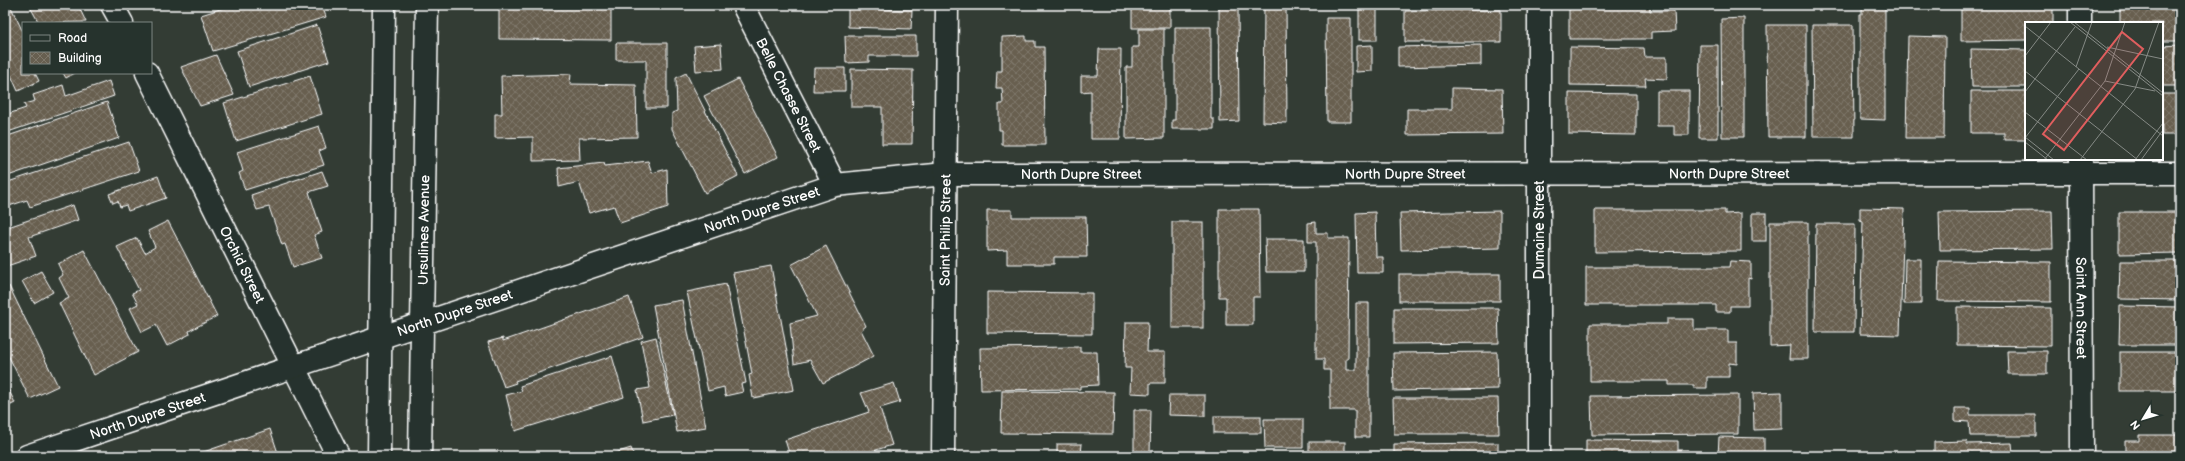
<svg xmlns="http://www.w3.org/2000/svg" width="2185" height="461" viewBox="0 0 2185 461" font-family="'Balsamiq Sans',sans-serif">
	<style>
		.building { fill: url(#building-cross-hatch); stroke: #fff }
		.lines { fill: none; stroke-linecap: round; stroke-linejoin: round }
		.minor-casing { stroke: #fff; stroke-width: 25 }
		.minor { stroke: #26332d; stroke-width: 22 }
		.labels { text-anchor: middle; stroke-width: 3.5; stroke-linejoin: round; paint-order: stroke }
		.street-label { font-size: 14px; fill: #fff; stroke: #26332d }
		.inset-road { fill: none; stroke: #858a85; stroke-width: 1 }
		.view { fill: #e05e5e; fill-opacity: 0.15; stroke: #e05e5e; stroke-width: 2 }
		.inset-edge { fill: none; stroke: #fff; stroke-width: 2 }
	</style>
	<defs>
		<pattern id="building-cross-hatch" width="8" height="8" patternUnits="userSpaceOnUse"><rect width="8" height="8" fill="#675f50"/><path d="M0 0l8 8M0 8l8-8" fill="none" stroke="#7e776a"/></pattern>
	</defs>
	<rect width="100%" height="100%" fill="#333c34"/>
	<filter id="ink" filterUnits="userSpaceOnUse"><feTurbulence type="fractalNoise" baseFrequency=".025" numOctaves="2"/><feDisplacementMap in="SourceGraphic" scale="8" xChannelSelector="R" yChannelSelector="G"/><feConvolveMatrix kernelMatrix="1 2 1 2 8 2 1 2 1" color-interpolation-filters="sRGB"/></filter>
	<g filter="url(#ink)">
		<!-- building -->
		<g class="building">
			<polygon points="5,5 10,5 23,32 23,73 35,73 39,81 18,91 5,62"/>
			<polygon points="29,5 78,5 86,22 39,23"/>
			<polygon points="233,5 322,5 326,17 213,51 201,15"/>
			<polygon points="499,5 611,5 611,40 499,39"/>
			<polygon points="1139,5 1170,5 1170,28 1132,28 1132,9 1139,8"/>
			<polygon points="1219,5 1238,5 1239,121 1220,122"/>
			<polygon points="1264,5 1286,5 1287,123 1263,122"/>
			<rect x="1359" y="5" width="18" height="35"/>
			<polygon points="1569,5 1650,5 1650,11 1674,11 1675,31 1651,32 1651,39 1569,39"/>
			<polygon points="1862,5 1885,5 1885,120 1860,119 1860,14 1862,14"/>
			<polygon points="1961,5 2053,5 2053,23 2026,23 2026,40 1961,41"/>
			<polygon points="2120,5 2180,5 2180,41 2162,41 2162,23 2120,23"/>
			<polygon points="848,8 912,10 911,29 848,27"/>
			<polygon points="1501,10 1501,42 1405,42 1405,11"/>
			<polygon points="1326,18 1351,18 1351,122 1327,122"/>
			<polygon points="1744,18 1744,137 1722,137 1721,19"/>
			<polygon points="317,25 329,61 249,87 237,51"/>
			<polygon points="1767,25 1806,25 1806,137 1768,137"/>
			<polygon points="1812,25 1853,25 1854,137 1813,137"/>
			<polygon points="1175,27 1211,27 1211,119 1214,119 1214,129 1172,129 1172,120 1175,120"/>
			<polygon points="1139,29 1164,29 1164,138 1126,139 1126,67 1132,67 1132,47 1139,47"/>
			<polygon points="845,36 916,36 916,56 869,56 869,62 846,63"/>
			<polygon points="1026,36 1026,41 1035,41 1035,47 1044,47 1045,145 1002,145 1002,130 999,130 999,104 1003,104 1002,88 996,88 997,71 1002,71 1002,37"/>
			<polygon points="1908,36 1945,37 1944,138 1906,138"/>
			<polygon points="616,43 667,43 667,108 646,108 646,60 616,60"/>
			<polygon points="721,44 723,69 696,71 694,46"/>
			<polygon points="1372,45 1372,71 1356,72 1356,46"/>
			<polygon points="1481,45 1481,65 1398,67 1398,47"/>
			<polygon points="1700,45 1718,45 1718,138 1699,138"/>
			<polygon points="2180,45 2180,86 2162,86 2162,46"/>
			<polygon points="1570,47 1644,48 1645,57 1667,57 1667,79 1645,78 1646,86 1570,85"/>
			<polygon points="1099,49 1121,49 1120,139 1091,139 1091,91 1081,92 1081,76 1098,76"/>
			<polygon points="1971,49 2026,50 2026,87 1972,87"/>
			<polygon points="216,55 234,95 200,106 181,67"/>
			<polygon points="814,68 845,68 845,91 813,91"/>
			<polygon points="851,69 913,70 912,144 882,144 882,107 851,107"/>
			<polygon points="63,73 75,73 66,78"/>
			<polygon points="686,73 738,176 705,193 672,129 672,113 677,111 676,78"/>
			<polygon points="571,74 570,84 636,85 637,137 579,138 580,160 533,161 533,137 495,138 495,114 502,114 501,76"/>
			<polygon points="310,76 322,114 236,141 224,103"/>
			<polygon points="738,79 778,157 745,174 704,96"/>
			<polygon points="109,81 114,96 5,133 5,115 26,108 24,104 35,101 33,95 63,85 66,96"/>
			<polygon points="1452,88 1502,89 1503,134 1407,135 1407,109 1452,109"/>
			<polygon points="1657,91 1689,91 1689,135 1674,135 1674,126 1657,126"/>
			<polygon points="1971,91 2026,91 2026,140 2004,140 2004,133 1971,133"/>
			<polygon points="1569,93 1636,94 1636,135 1569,134"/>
			<rect x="2162" y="94" width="18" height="41"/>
			<polygon points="107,102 119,138 5,177 5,137"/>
			<polygon points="319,126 326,148 319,151 324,165 245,190 239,173 243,171 237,152"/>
			<polygon points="129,142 139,171 30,207 27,200 6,207 5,183"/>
			<polygon points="648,161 652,173 667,169 668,207 620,223 614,206 589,213 579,182 559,187 558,168 604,163 605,166"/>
			<polygon points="322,171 328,186 309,192 322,232 314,235 322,258 293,267 285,244 282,245 269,207 257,210 251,195"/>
			<polygon points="158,176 166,198 128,211 126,205 120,207 118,201 113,203 109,194"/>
			<polygon points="73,205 78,220 29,237 36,256 7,266 5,260 5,228"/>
			<polygon points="1860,208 1904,209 1900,335 1860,334 1863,221 1860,220"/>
			<polygon points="1219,209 1259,209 1260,297 1253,297 1253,325 1226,325 1226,297 1219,297"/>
			<polygon points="987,210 1012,210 1012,217 1086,217 1087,257 1054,257 1054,264 1007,264 1007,250 987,251"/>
			<polygon points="1595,210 1725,210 1725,214 1741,213 1741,251 1595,252"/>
			<polygon points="1500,211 1500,248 1401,250 1400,213"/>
			<polygon points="2052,211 2053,249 1940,250 1939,212"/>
			<polygon points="1375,212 1376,257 1383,257 1383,273 1357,273 1356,213"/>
			<polygon points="2119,212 2180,212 2180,253 2119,254"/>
			<rect x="1752" y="213" width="14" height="28"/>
			<polygon points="168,221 217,316 189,331 190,334 167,346 156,325 142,332 130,308 138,304 132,293 139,290 117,247 137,238 145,253 155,247 148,231"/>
			<rect x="1172" y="222" width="31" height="106"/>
			<polygon points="1316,222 1316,233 1328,233 1328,238 1349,238 1348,359 1346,359 1346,370 1356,370 1356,303 1369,303 1369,437 1355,437 1355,410 1330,410 1330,370 1324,370 1324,359 1316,359 1316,242 1308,242 1308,223"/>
			<polygon points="1770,222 1808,222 1808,359 1789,359 1790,345 1770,346"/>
			<polygon points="1816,224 1855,224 1854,332 1815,332"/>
			<polygon points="1265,239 1304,239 1304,272 1266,272"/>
			<polygon points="826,246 866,326 861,330 874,356 823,383 810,360 794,364 790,323 817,316 791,265"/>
			<polygon points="84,250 138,352 94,375 59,303 69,298 59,278 63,275 58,264"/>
			<polygon points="1905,259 1921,259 1921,304 1904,304"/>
			<polygon points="1730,261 1751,262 1751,279 1748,278 1748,306 1730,306 1730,312 1716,312 1716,305 1586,305 1586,267 1729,267"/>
			<polygon points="1939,261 2051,262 2051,302 1938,301"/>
			<polygon points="2120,261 2180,261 2180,300 2119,299"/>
			<polygon points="771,266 794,390 753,398 749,375 752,374 733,273"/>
			<polygon points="41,271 53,292 34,303 22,281"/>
			<rect x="1399" y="274" width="101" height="27"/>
			<polygon points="726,284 746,383 741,384 743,392 725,396 724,387 708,391 687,292"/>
			<polygon points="9,286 58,386 30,399 5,349 5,288"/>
			<polygon points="987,292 1092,293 1092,334 987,333"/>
			<polygon points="629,297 643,337 515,381 516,383 504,387 488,342 503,338 503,341"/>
			<polygon points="682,300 706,427 677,432 653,305"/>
			<polygon points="2120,306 2180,307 2180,345 2119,345"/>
			<polygon points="1957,307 2051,308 2051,346 1957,345"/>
			<polygon points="1394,308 1498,308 1499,343 1394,344"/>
			<polygon points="1667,319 1694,319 1694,330 1728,330 1728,343 1737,343 1737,364 1729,363 1729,377 1707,377 1707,388 1694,388 1694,385 1669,385 1669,381 1590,381 1590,324 1667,324"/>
			<polygon points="1126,322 1148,322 1147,352 1165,352 1165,383 1150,383 1150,394 1130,393 1131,368 1125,368"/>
			<polygon points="656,337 673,415 643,421 637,390 650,388 641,341"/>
			<polygon points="1080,347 1080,352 1097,352 1098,385 1080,386 1080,389 981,390 980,348"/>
			<polygon points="2007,351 2047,351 2047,374 2008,374"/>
			<polygon points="1497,352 1498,389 1394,391 1393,353"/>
			<rect x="2120" y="352" width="60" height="39"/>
			<polygon points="612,356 624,397 515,431 506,395 522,391 520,386"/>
			<polygon points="5,382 15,403 5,408"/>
			<polygon points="894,383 900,402 880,408 892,445 857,456 790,456 785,440 869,412 861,393"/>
			<polygon points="1002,391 1114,392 1113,434 1001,433"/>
			<polygon points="1782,392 1782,429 1754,430 1753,393"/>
			<polygon points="1169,395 1205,395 1205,416 1168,415"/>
			<polygon points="1738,395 1738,434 1592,435 1591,396"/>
			<polygon points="1393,398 1498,398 1499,434 1394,434"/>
			<polygon points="1955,408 1970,408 1970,415 2036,415 2036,436 1970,436 1969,422 1955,421"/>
			<polygon points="1134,410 1151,410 1150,454 1134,454"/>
			<rect x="1214" y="416" width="47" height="17"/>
			<polygon points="1264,419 1303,419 1303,448 1265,448"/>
			<polygon points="270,429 279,456 192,456"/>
			<polygon points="2139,435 2180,435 2180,456 2125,456 2125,441 2139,441"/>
			<polygon points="1719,437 1764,438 1764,456 1718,456"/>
			<polygon points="1586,440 1678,441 1678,450 1688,450 1687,456 1586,456"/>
			<polygon points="1967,441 1967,444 2012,443 2013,453 2019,453 2019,456 1934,456 1934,442"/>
			<rect x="1309" y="442" width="36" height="14"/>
			<polygon points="1498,443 1498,456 1394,456 1394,444"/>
			<polygon points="1057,444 1082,444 1081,454 1126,453 1126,456 1026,456 1026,454 1057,454"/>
			<polygon points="631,448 634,456 606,456"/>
			<polygon points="893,452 895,456 879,456"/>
		</g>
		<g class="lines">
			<!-- minor casing -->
			<g class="minor-casing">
				<g id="minor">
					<polyline points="112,5 122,23"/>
					<path id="s1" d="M743,5L835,185"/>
					<polyline points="2080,5 2080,23"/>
					<path id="s2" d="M147,73L338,456"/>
					<path id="s3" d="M2081,159L2082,456"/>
					<path id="s4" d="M27,456L835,185L945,174L2180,173"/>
					<polyline points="379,456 384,5"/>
					<path id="s5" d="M420,456L427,5"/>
					<path id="s6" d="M943,456L947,5"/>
					<polyline points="1539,456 1539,5"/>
				</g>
			</g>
			<!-- minor -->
			<use href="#minor" class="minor"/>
		</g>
	</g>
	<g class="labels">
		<!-- street labels -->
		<g class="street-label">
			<text dy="5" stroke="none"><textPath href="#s1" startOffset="101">Belle Chasse Street</textPath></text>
			<text dy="5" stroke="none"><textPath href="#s4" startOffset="1423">North Dupre Street</textPath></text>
			<text dy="5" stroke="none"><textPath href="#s4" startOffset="1747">North Dupre Street</textPath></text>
			<text dy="5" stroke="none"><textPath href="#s4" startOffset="1099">North Dupre Street</textPath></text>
			<text dy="5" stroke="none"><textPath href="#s4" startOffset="775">North Dupre Street</textPath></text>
			<text dy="5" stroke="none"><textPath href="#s5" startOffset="226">Ursulines Avenue</textPath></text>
			<text dy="5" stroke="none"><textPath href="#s6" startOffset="226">Saint Philip Street</textPath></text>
			<text transform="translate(1539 230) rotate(-90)" y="5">Dumaine Street</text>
			<text dy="5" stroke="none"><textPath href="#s2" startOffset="214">Orchid Street</textPath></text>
			<text dy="5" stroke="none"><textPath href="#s3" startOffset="149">Saint Ann Street</textPath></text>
			<text dy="5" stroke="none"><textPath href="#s4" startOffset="451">North Dupre Street</textPath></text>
			<text dy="5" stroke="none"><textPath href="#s4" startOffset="127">North Dupre Street</textPath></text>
		</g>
	</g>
	<!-- overview -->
	<g transform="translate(2025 22)">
		<rect width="138" height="138" fill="#333c34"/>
		<path class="inset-road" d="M45,0L138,74M49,0L138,71M0,4L138,114M82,25L138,37M0,34L26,0M51,45L67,0M0,49L113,138M80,59L130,69M0,70L50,5M0,90L62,138M0,115L29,138M0,116L54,47M0,120L23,138M19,138L80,59L100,0M55,138L110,67L134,0M110,138L138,101M116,138L138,108"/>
		<path class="view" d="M97,10L118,27L39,128L18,112Z"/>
		<rect width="138" height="138" class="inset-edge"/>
	</g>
	<!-- margin -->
	<rect width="2185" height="461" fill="none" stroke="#26332d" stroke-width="20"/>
	<rect x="10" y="10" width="2165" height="441" fill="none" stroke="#fff" stroke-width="1.5" filter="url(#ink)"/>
	<!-- legend -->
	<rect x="22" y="22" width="130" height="52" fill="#26332d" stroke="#7d8581"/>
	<rect x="30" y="35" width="20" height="6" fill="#26332d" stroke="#7d8581"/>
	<text x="58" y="42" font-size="12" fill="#ffffff">Road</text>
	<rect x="30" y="52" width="20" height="12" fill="url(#building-cross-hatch)" stroke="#7d8581"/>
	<text x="58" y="62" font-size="12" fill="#ffffff">Building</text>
	<!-- north arrow -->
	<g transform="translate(2143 419) rotate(232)" stroke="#26332d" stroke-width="3" paint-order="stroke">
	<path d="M0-3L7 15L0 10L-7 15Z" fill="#ffffff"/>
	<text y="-6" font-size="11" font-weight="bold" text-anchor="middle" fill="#ffffff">N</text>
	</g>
</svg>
